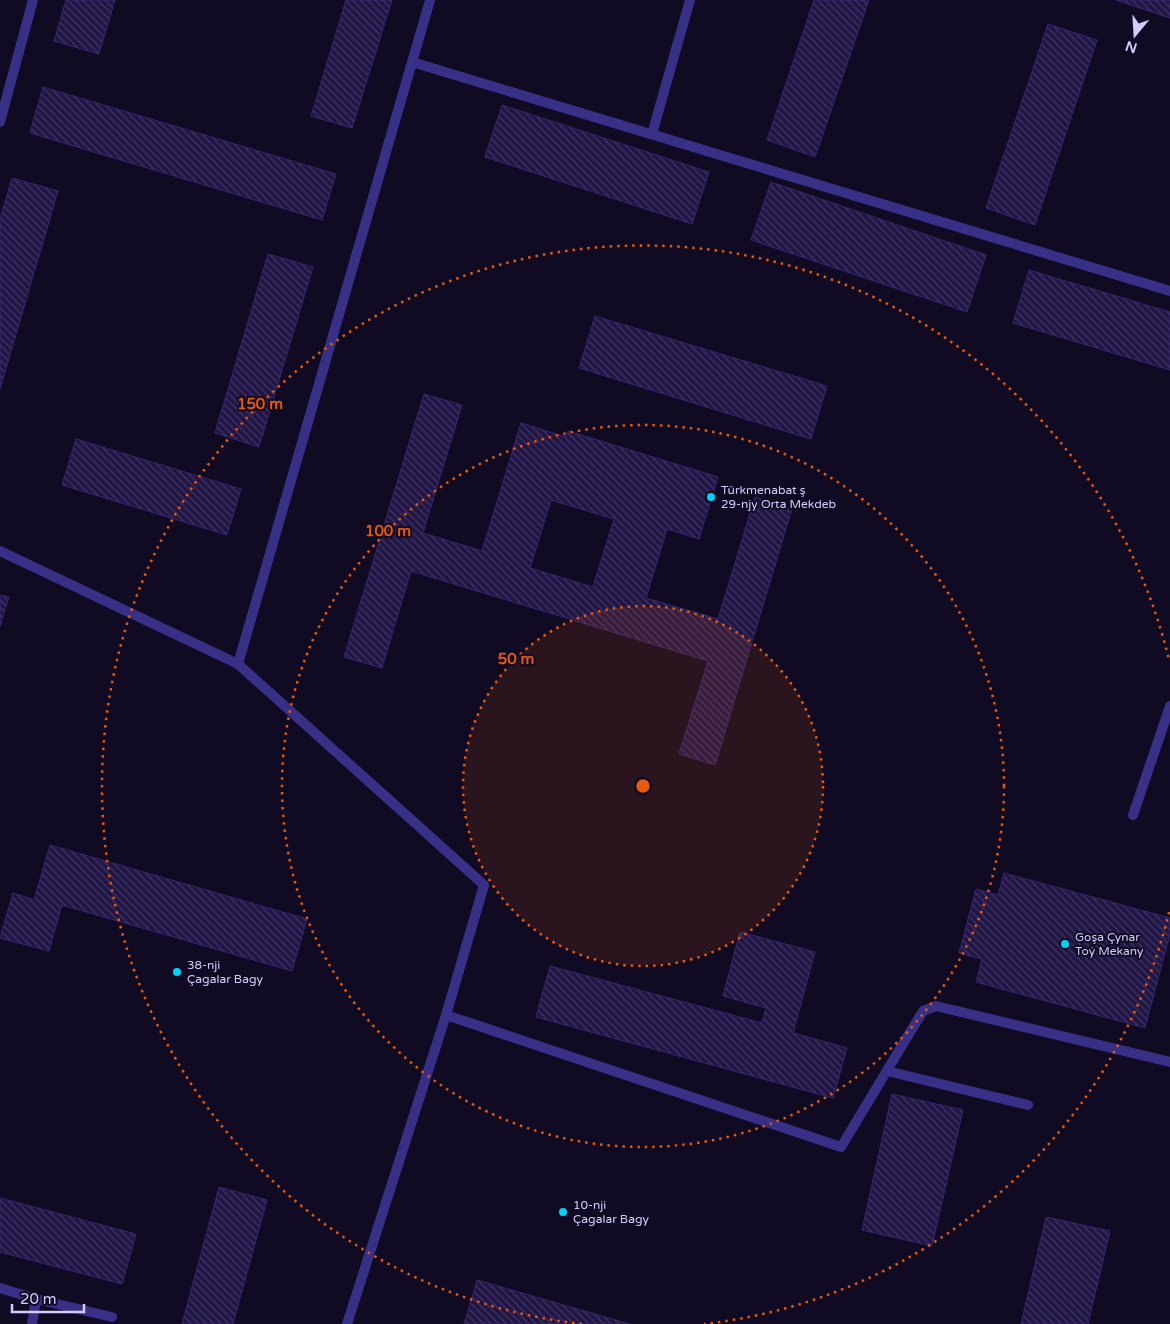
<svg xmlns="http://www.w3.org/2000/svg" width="1170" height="1324" viewBox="0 0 1170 1324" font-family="'Varela Round',sans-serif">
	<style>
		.building { fill: url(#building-back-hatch); stroke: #382473; fill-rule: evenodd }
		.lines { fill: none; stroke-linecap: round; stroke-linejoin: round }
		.lane { stroke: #383086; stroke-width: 10 }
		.ring { fill: none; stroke: #e8590c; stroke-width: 2.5; stroke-dasharray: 2.5 5 }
		.poi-dot { fill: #00d1f6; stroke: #100b22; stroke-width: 2 }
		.labels { text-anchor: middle; stroke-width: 4; stroke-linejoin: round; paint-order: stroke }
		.poi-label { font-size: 12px; fill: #d4cbff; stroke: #100b22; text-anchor: start }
		.centre { fill: #e8590c; stroke: #100b22; stroke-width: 2.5 }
		.ring-label { font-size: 15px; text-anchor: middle; font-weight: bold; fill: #e8590c; stroke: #100b22; stroke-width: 4; stroke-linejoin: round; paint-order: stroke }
	</style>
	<defs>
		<pattern id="building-back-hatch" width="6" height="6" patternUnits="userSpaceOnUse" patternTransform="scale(1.25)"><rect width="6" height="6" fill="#211545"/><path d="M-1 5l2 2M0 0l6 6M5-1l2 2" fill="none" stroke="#403661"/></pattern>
	</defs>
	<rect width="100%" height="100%" fill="#100b22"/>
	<!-- building -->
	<g class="building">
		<polygon points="66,0 115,0 99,54 54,41"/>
		<polygon points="346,0 392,0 352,128 311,116"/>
		<polygon points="814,0 869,0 815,157 767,140"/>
		<polygon points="1116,0 1170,0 1170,18"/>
		<polygon points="1048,24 1097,40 1035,225 986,208"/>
		<polygon points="43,87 336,174 322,220 30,133"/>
		<polygon points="502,105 709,172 692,224 485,157"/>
		<polygon points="12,178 58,191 0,389 0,219"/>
		<polygon points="771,182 986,255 967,312 751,240"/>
		<polygon points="268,254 313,267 259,447 215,433"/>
		<polygon points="1029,270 1170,312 1170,370 1013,323"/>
		<polygon points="595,316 827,386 811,439 579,368"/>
		<path d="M424,394L462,405L423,533L482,551L521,423L566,437L568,431L718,477L699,539L667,529L646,598L718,619L755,497L792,509L715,765L679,754L708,661L411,571L382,668L344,657ZM551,500L614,519L593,587L530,568Z"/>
		<polygon points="76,439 241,489 227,535 62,485"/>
		<polygon points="0,595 9,597 0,626"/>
		<polygon points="50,845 307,919 292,971 62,905 49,951 0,938 13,893 34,900"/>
		<polygon points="1004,873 1170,918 1170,934 1145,1028 976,982 982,959 959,953 976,889 998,895"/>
		<polygon points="740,932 815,952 793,1033 847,1048 833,1098 536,1017 550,966 762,1023 766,1008 723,996"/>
		<polygon points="892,1094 963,1110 932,1246 862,1230"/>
		<polygon points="219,1187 267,1200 233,1324 182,1324"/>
		<polygon points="0,1198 136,1234 122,1284 0,1252"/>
		<polygon points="1046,1217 1110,1231 1088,1324 1021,1324"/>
		<polygon points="477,1280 630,1324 464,1324"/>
	</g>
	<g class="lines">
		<!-- lane -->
		<g class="lane">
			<polyline points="412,62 1170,291"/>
			<polyline points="0,122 33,0"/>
			<polyline points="652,134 690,0"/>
			<polyline points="0,551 238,664 484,885 446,1015 347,1324"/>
			<polyline points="238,664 430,0"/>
			<polyline points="1133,815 1170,706"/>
			<polyline points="446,1015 841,1147 915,1024 923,1011 936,1006 1170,1062"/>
			<polyline points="887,1071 1028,1105"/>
			<polyline points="0,1288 36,1299 112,1317"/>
			<polyline points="32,1324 36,1299"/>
		</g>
	</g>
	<!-- distance rings -->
	<circle cx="643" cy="786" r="180" fill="#e8590c" fill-opacity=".12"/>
	<g class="ring">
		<circle cx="643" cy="786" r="180"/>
		<circle cx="643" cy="786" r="361"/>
		<path d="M1169 912A541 541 0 0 1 704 1324M582 1324A541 541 0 1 1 1169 660"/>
	</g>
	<!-- markers -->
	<g class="poi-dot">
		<circle cx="711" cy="497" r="5"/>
		<circle cx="1065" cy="944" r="5"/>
		<circle cx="177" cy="972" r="5"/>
		<circle cx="563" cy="1212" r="5"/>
	</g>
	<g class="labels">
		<!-- poi labels -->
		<g class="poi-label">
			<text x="721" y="494">Türkmenabat ş<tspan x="721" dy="14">29-njy Orta Mekdeb</tspan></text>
			<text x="1075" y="941">Goşa Çynar<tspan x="1075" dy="14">Toý Mekany</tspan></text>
			<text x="187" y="969">38-nji<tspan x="187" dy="14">Çagalar Bagy</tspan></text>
			<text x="573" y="1209">10-nji<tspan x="573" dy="14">Çagalar Bagy</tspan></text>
		</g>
	</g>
	<circle cx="643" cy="786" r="8" class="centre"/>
	<g class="ring-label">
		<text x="260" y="409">150 m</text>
		<text x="388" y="536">100 m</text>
		<text x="516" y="664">50 m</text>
	</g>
	<!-- north arrow -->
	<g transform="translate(1135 35) rotate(198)" stroke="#100b22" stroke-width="4" paint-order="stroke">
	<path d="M0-4L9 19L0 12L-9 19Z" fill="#d4cbff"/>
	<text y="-8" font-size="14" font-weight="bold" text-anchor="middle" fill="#d4cbff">N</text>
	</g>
	<!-- scale -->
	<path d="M12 1304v8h72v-8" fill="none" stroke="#d4cbff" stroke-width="2.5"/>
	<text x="20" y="1304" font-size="15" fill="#d4cbff" stroke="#100b22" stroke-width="4" paint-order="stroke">20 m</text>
</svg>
